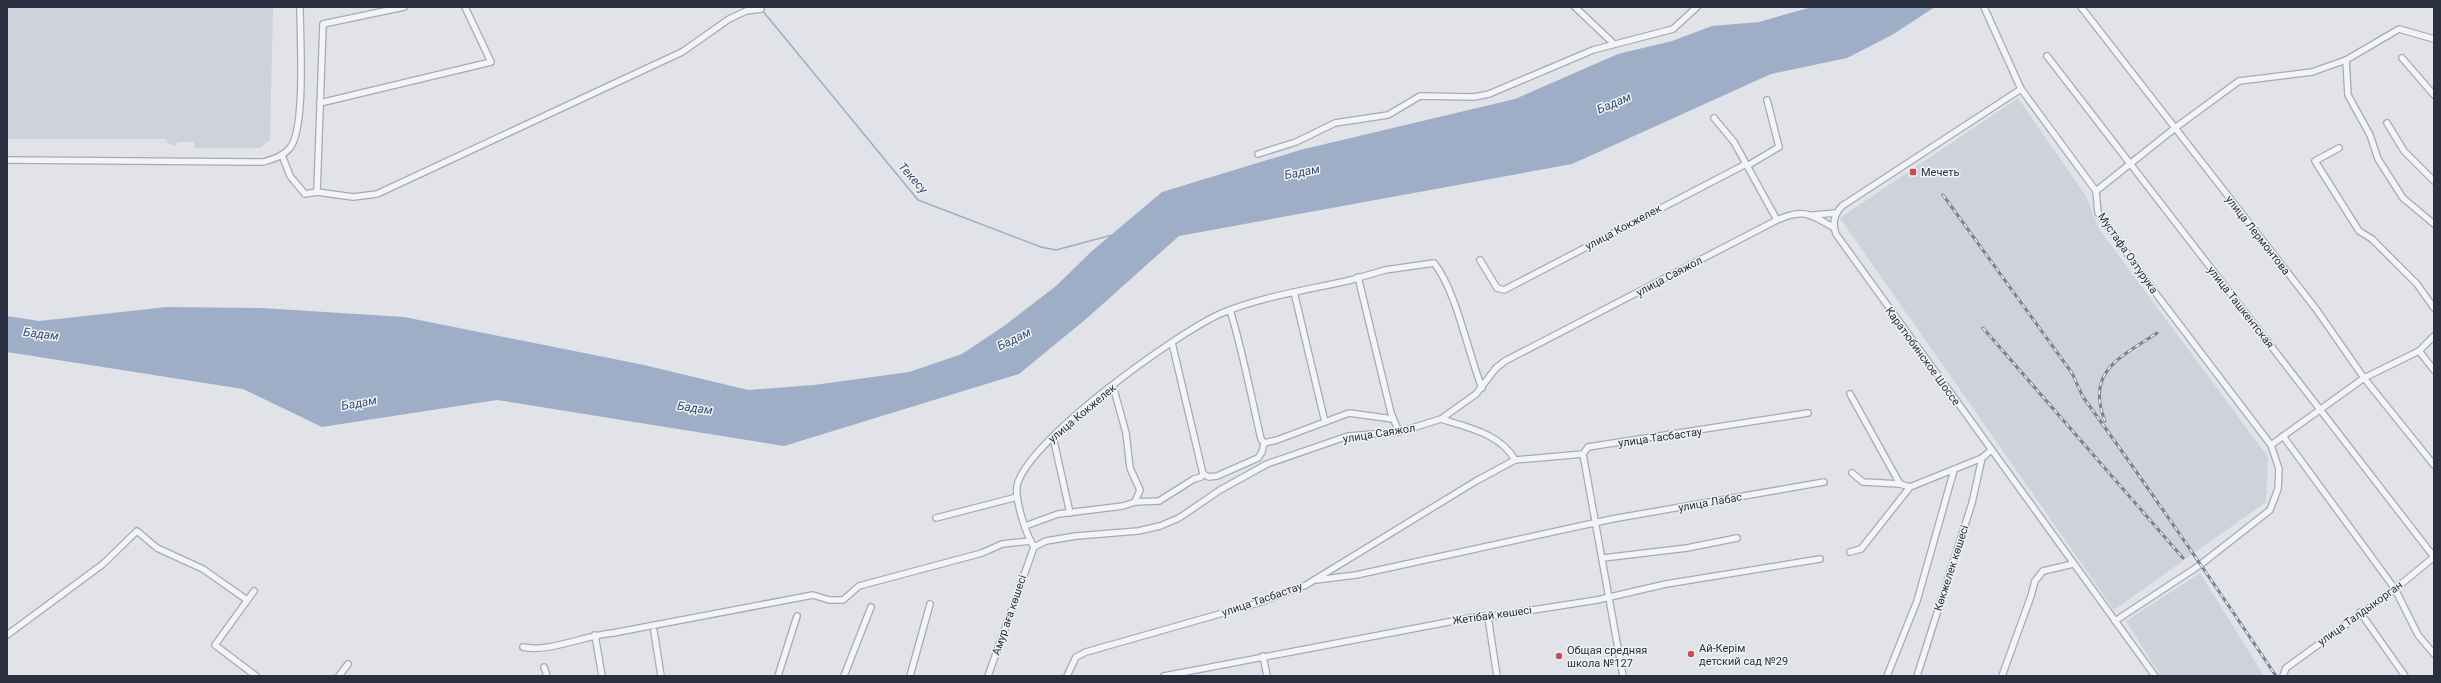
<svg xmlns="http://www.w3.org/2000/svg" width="2441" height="683" viewBox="0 0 2441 683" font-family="Roboto,sans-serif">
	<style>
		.built { fill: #cfd2db }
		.water { fill: #9eaec7 }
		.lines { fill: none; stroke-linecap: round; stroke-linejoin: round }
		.stream { stroke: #9eaec7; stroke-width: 1.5 }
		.minor-casing { stroke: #a6aab3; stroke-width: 8 }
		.minor { stroke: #f3f4f7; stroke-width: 5.5 }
		.rail-casing { stroke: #7b8291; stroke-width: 3 }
		.rail { stroke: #f0f2f6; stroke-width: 1.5; stroke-dasharray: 4.5; stroke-linecap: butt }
		.poi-dot { fill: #c64e55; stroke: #f0f2f6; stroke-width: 1.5 }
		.labels { text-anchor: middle; stroke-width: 3; stroke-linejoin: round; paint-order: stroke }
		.poi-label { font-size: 11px; fill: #2a303f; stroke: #f0f2f6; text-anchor: start }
		.street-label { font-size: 11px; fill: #2a303f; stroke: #f0f2f6 }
		.water-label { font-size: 12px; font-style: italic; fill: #374c71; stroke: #f0f2f6 }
	</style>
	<rect width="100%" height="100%" fill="#e1e3e9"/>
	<!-- built -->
	<g class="built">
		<polygon points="7,7 273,7 270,140 260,148 195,148 194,142 177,142 177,145 174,145 167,143 166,139 7,139"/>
		<polygon points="2018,98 2086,196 2099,229 2268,457 2266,502 2114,610 1840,218"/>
		<polygon points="2200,573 2264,676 2161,676 2126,621"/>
	</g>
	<!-- water -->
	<polygon class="water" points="1812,7 1935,7 1892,35 1847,58 1771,74 1572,164 1179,236 1086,319 1019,374 784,446 497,400 322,427 243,389 7,352 7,316 39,321 167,307 262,308 404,317 644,365 748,390 814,385 909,372 962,354 1004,326 1056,286 1092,251 1162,192 1300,150 1515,99 1618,54 1672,41 1712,26 1759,22"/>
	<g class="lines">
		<!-- stream -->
		<polyline class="stream" points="762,10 918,200 1041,247 1056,250 1112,235"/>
		<!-- minor casing -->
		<g class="minor-casing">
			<g id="minor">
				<polyline points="1575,7 1613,43"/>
				<polyline points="1984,7 2021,89 2096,191 2098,213 2160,299 2271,445 2279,469 2278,489 2270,510 2200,565 2115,621"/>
				<polyline points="2081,7 2316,309 2364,378 2434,465"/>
				<polyline points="2047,56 2434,557"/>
				<polyline points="2402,58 2434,95"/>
				<polyline points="2346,60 2348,95 2370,135 2378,159 2403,198 2434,224"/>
				<path d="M2021,89L1842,206C1834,215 1832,223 1836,234L2155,676"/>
				<polyline points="320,103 491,62 465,7"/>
				<polyline points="1714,118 1734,142 1777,220"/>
				<polyline points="2387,123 2404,151 2434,181"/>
				<polyline points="2339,148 2315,161 2359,231 2372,239 2417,284 2434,308"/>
				<polyline points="1258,154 1296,142 1335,123 1388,115 1420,96 1474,97 1489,94 1593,50 1673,29 1697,7"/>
				<polyline points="282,155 290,176 305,194 317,192 353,197 377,194 682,52 729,19 746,11 761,9"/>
				<path d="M7,160L263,162C274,159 283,156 290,148C306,128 300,36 300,7"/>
				<polyline points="1747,166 1779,147 1767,100"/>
				<polyline points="2096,191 2175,128 2239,81 2312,72 2346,60 2399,29 2434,39"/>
				<polyline points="317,192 323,24 404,7"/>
				<polyline points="1813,215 1836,213"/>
				<polyline points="1480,260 1497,288 1504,290 1746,164"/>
				<polyline points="1358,277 1391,413 1399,432"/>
				<polyline points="1294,292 1325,422"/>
				<path d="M1230,310C1243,352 1251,396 1261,439L1264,443L1277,440L1349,413L1393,419"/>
				<polyline points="1172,343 1203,474"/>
				<polyline points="2419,351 2434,370"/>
				<polyline points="1850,394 1900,484"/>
				<polyline points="2283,436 2395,589 2418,635 2434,654"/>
				<polyline points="1053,437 1070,513"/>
				<polyline points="2271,445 2364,378 2419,351 2434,336"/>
				<polyline points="1583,454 1623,676"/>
				<polyline points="1515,460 1583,454 1588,447 1808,413"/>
				<polyline points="1852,473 1863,482 1900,484 1910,487 1982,458 1990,451"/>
				<polyline points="1203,474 1209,477 1217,476 1258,458 1262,452 1264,443"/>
				<polyline points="1135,502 1159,501 1194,479 1201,477 1203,474"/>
				<polyline points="936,518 1017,497"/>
				<polyline points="1025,526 1058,514 1123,506 1135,502 1140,490 1130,468 1126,433 1113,386"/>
				<path d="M1034,547C1026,535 1015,500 1017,486C1026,441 1178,332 1222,313C1263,296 1308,290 1351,280L1385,270L1434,263C1456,290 1468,353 1482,388"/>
				<polyline points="1850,552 1861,549 1910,487"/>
				<polyline points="1603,558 1687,548 1737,538"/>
				<polyline points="1316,580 1356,575 1612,519 1824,482"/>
				<polyline points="254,591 215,645 256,676"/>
				<polyline points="2360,612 2405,676"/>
				<polyline points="1488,617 1497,676"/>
				<polyline points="654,631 661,676"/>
				<polyline points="7,635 103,564 137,531 157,548 203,569 247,600"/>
				<polyline points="595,635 602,676"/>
				<path d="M523,647C548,653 586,635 613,633L813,595L829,600H843L859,586L982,553L1002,544L1031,541"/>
				<polyline points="1263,656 1267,676"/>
				<polyline points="544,667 547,676"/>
				<polyline points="339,676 348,664"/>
				<polyline points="778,676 797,616"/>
				<polyline points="844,676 871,607"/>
				<polyline points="910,676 930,604"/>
				<path d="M988,676L1034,547L1046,541L1076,536L1138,531L1160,526L1179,518L1220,490L1267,464L1348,436L1399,432L1441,419L1476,394L1496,368L1505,361L1777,220C1803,208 1811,214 1834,228"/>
				<path d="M1067,676L1076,657L1086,652L1258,603L1306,585L1476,481L1515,460C1501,434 1467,427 1441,419"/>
				<polyline points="1164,676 1480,616 1488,617 1597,600 1666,584 1820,559"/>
				<polyline points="1887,676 1917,601 1954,470"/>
				<polyline points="1917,676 1972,503 1982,458"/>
				<polyline points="2002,676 2031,596 2035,581 2043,571 2073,564"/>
				<polyline points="2283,676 2286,668 2395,589 2434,557"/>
			</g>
		</g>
		<!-- minor -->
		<use href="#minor" class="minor"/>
		<!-- rail casing -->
		<g class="rail-casing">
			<g id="rail">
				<path d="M1943,195L2072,373L2083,397C2149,488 2213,582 2276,676"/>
				<polyline points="1983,328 2183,558"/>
				<path d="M2105,421C2085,371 2121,357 2157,333"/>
			</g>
		</g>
		<!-- rail -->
		<use href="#rail" class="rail"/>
	</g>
	<!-- markers -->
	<g class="poi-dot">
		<rect x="1909" y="168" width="8" height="8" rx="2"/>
		<circle cx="1691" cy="654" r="4"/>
		<circle cx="1559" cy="656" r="4"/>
	</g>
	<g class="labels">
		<!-- poi labels -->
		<g class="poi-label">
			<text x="1921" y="176">Мечеть</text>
			<text x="1699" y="652">Ай-Керім<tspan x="1699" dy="13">детский сад №29</tspan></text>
			<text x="1567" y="654">Общая средняя<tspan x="1567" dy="13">школа №127</tspan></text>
		</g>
		<!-- street labels -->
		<g class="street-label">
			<text transform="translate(1623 227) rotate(-28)" y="4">улица Кокжелек</text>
			<text transform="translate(2258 235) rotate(52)" y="4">улица Лермонтова</text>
			<text transform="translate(2128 253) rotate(55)" y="4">Мустафа Озтурука</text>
			<text transform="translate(1669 276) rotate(-28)" y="4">улица Саяжол</text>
			<text transform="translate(2241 307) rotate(52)" y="4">улица Ташкентская</text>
			<text transform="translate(1923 356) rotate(54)" y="4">Каратюбинское Шоссе</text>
			<text transform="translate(1082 413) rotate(-40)" y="4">улица Кокжелек</text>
			<text transform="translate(1379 433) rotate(-9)" y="4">улица Саяжол</text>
			<text transform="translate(1660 437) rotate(-8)" y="4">улица Тасбастау</text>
			<text transform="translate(1710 502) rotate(-10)" y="4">улица Лабас</text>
			<text transform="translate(1951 568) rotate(-72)" y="4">Көкжелек көшесі</text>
			<text transform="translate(1262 599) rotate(-19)" y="4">улица Тасбастау</text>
			<text transform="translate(2360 613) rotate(-36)" y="4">улица Талдыкорган</text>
			<text transform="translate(1009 615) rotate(-71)" y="4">Амур аға көшесі</text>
			<text transform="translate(1492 615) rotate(-8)" y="4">Жетібай көшесі</text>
		</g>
		<!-- water labels -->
		<g class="water-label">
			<text transform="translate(1614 103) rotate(-23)" y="4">Бадам</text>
			<text transform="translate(1302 172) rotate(-11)" y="4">Бадам</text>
			<text transform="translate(913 178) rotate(48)" y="4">Текесу</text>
			<text transform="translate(41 334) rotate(7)" y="4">Бадам</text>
			<text transform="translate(1014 339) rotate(-26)" y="4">Бадам</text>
			<text transform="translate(359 403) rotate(-10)" y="4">Бадам</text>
			<text transform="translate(695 408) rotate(8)" y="4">Бадам</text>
		</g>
	</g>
	<!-- border -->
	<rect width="2441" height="683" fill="none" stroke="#2a303f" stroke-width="16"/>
</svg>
